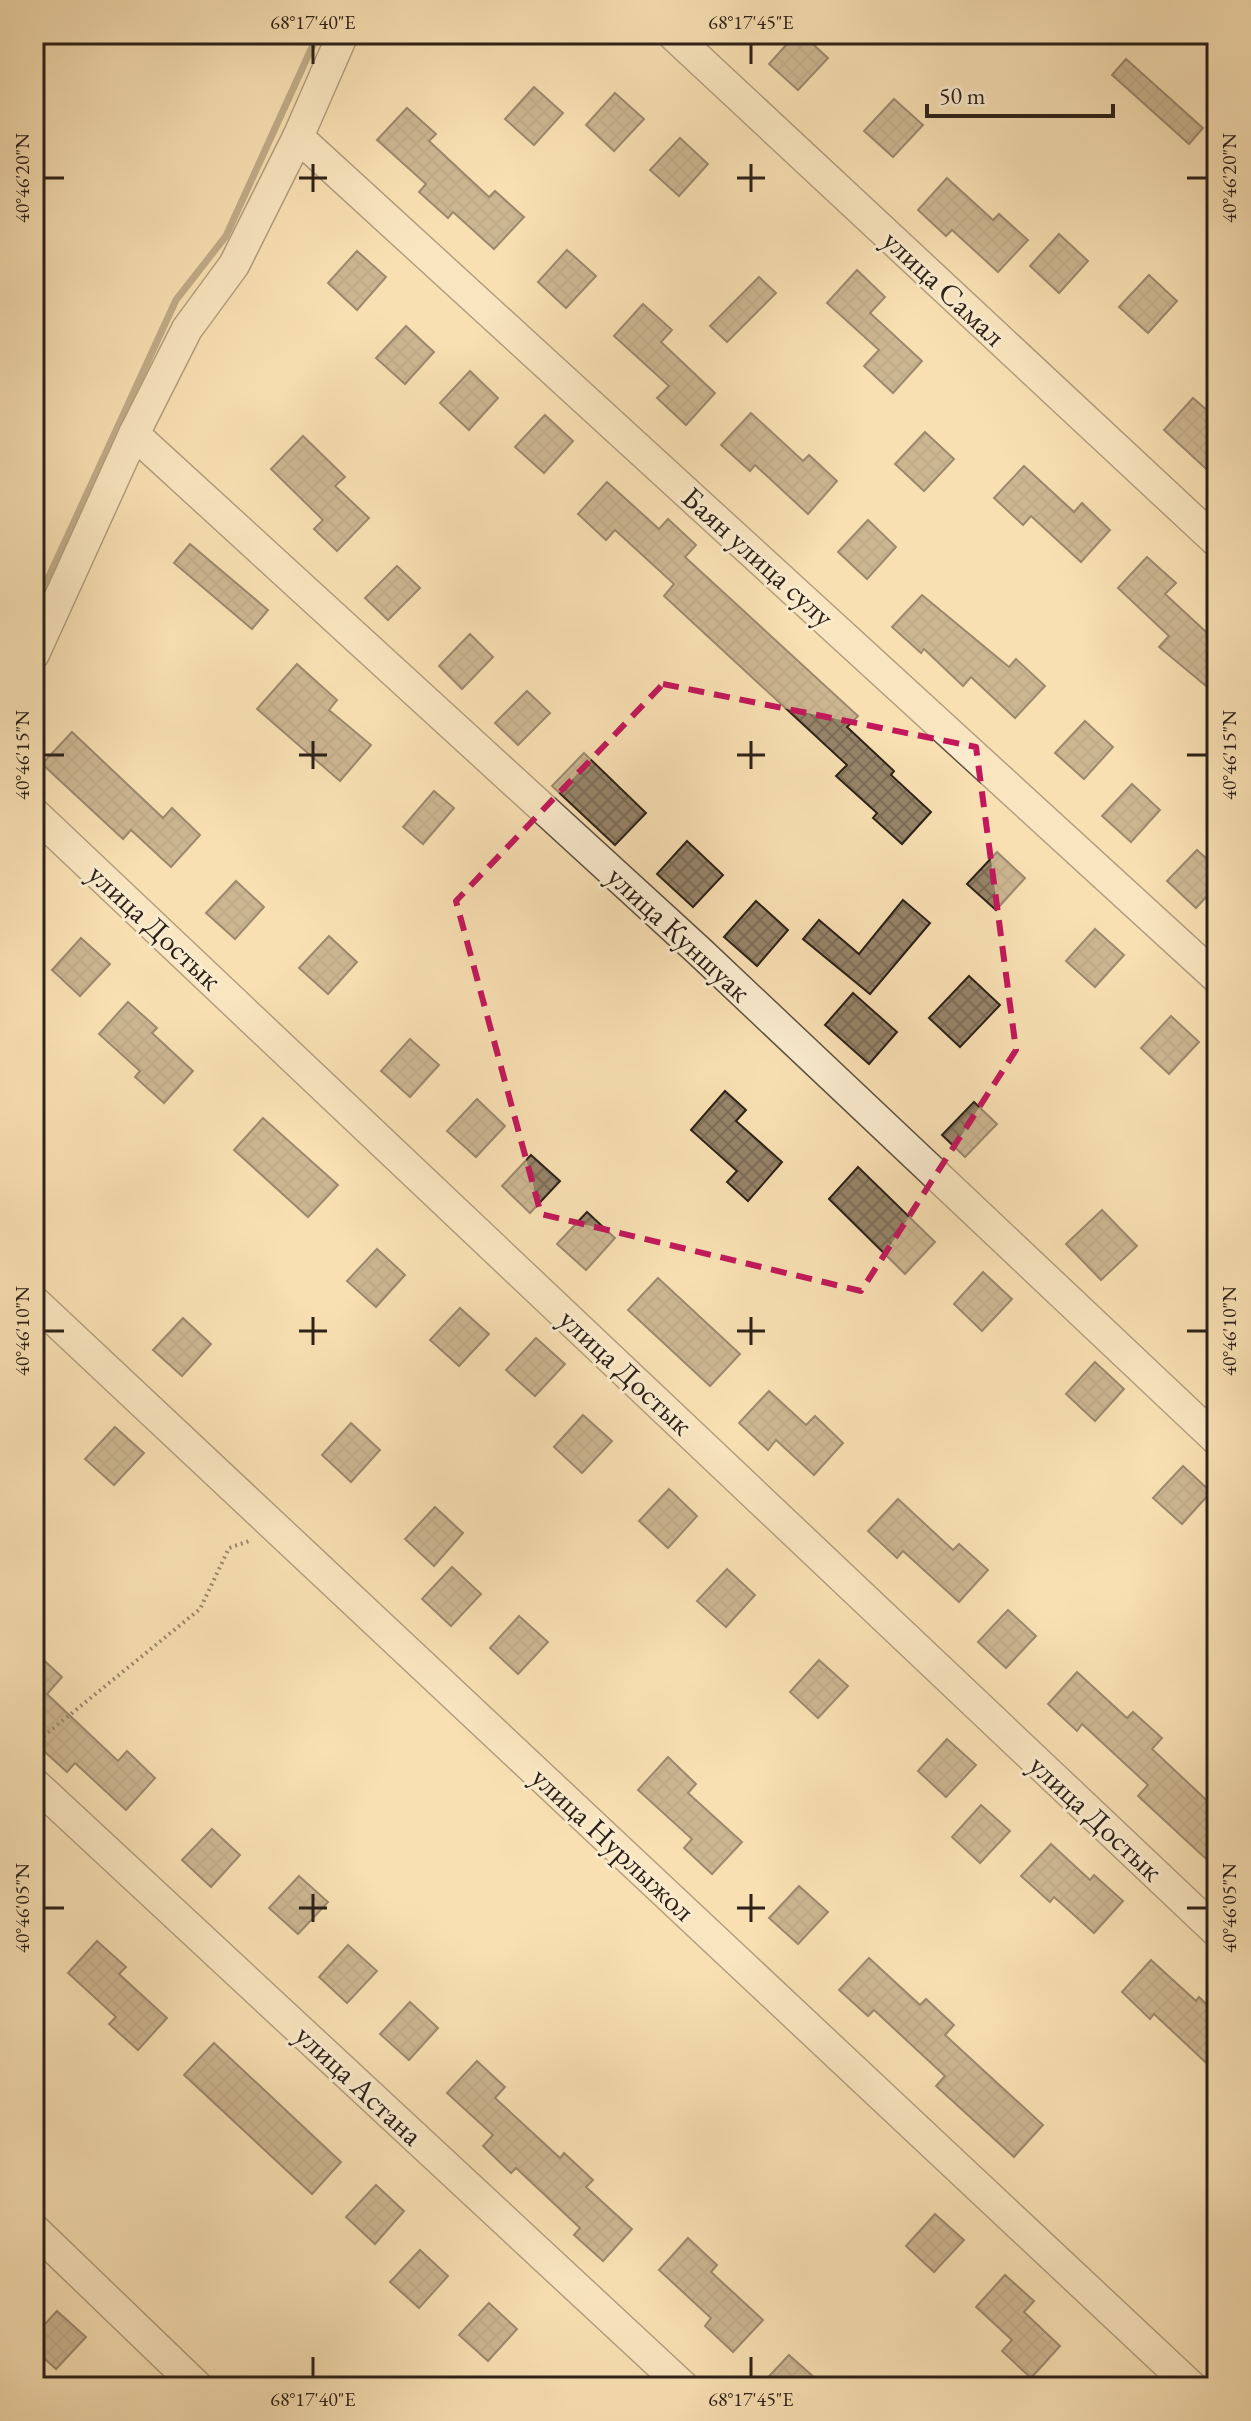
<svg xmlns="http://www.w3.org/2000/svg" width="1251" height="2421" viewBox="0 0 1251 2421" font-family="'EB Garamond',serif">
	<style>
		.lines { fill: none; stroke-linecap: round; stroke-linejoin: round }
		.stream { stroke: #7d6d56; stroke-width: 7 }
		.building { fill: url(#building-cross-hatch); stroke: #2d2119; stroke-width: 2 }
		.street-casing { stroke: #605140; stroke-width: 33 }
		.path { stroke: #2d2119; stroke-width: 4; stroke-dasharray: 2 4; stroke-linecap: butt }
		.street { stroke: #faebce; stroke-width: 30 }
		.marked { fill: none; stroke: #c2185b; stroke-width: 6; stroke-dasharray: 16 10; stroke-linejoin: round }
		.ticks { fill: none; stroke: #2d2119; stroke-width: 3 }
		.labels { text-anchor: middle; stroke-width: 6; stroke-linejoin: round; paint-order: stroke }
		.street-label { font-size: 30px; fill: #2d2119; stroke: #faebce }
		.neatline { fill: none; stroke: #2d2119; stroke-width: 3 }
		.ticks-label { font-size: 20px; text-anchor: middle; fill: #2d2119 }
	</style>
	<defs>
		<pattern id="building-cross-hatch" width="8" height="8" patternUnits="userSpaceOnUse" patternTransform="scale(2)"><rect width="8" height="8" fill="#978469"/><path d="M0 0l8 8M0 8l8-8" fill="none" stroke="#7c6c56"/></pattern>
	</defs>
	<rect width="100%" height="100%" fill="#f8e0b3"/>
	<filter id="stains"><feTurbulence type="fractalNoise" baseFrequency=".0025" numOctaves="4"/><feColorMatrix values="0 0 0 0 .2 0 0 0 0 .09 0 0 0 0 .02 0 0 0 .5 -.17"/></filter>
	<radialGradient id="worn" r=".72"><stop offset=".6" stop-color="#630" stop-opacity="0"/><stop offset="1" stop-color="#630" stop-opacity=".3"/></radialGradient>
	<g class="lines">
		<!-- stream -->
		<polyline class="stream" points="34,609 176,300 226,236 318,34"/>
	</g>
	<!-- building -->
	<g class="building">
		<polygon points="796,34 802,34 828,58 798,90 769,64"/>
		<polygon points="1126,59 1203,128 1189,144 1112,75"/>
		<polygon points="534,87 563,113 534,145 505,119"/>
		<polygon points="615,93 644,119 614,151 586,125"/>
		<polygon points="894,99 923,125 893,157 864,131"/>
		<polygon points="407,108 436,134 429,141 489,197 495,191 524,217 494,249 453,212 448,218 419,192 426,184 377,140"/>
		<polygon points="680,138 708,164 679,196 650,170"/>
		<polygon points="947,178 993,220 999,214 1028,240 998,272 952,230 946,236 918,210"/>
		<polygon points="1059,234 1088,261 1059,293 1030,266"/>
		<polygon points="567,250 596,276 566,308 538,282"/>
		<polygon points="357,251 386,277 357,310 328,283"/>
		<polygon points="857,270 885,297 870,313 922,361 893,393 864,366 879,350 827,303"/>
		<polygon points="1149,275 1177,301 1148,333 1119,307"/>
		<polygon points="759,277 776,293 727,342 710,326"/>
		<polygon points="643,304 672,330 661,342 715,393 686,425 657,398 669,386 614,336"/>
		<polygon points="406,326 434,352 405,384 376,358"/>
		<polygon points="470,371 498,398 469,430 440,403"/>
		<polygon points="1193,398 1217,419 1217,479 1164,430"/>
		<polygon points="751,413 803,461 809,455 837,481 808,514 755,465 750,471 721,445"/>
		<polygon points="545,415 573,441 544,473 515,447"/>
		<polygon points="925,432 954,459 924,491 895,464"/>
		<polygon points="303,436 345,477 335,486 369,518 337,551 314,529 323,520 271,469"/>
		<polygon points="1024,466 1074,512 1082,503 1110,530 1081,562 1031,516 1023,525 994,498"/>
		<polygon points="607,482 659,529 668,519 696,545 685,557 858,716 847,727 894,771 891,775 931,812 902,844 873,818 877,813 836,776 847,765 664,596 674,584 615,530 606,540 578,514"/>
		<polygon points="868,520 896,547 867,579 838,552"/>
		<polygon points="190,544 268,610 252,629 174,563"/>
		<polygon points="1147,557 1176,583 1165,594 1217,642 1217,695 1159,647 1169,636 1118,588"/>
		<polygon points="397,566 420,588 388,620 365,598"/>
		<polygon points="922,595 1009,667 1016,659 1045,686 1015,718 971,677 963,686 924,649 921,653 892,627"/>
		<polygon points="470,634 493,657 462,689 439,666"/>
		<polygon points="297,664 337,700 329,710 371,745 340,781 257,709"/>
		<polygon points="527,691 550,713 518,745 495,723"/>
		<polygon points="1085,721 1113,747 1084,779 1055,753"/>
		<polygon points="72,732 163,818 172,808 200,835 171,867 131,830 123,839 42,764"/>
		<polygon points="584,753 646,813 615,845 552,786"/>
		<polygon points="1132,784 1160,810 1131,842 1102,816"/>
		<polygon points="434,791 454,808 423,844 403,827"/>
		<polygon points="687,841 723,875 693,907 657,874"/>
		<polygon points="1197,850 1217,868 1217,885 1196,908 1167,881"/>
		<polygon points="997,852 1025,878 996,910 967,884"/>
		<polygon points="236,881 264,907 235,939 206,913"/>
		<polygon points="903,900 930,923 870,994 803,939 819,920 859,954"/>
		<polygon points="756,901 788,930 757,966 724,937"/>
		<polygon points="1095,929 1124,955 1095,987 1066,961"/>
		<polygon points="329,936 357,962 328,994 299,968"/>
		<polygon points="81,938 110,964 80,996 52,970"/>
		<polygon points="969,976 1000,1005 960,1047 929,1018"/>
		<polygon points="853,993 897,1032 869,1064 825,1025"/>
		<polygon points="128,1002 157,1028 152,1033 193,1071 164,1103 135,1077 140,1071 99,1034"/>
		<polygon points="1171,1016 1199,1042 1169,1074 1141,1048"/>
		<polygon points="410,1039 439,1065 410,1097 381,1071"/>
		<polygon points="725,1091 746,1110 736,1121 782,1162 748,1201 727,1182 737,1171 691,1130"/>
		<polygon points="477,1099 505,1126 476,1157 447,1131"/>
		<polygon points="974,1102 997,1124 965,1157 942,1135"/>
		<polygon points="263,1118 338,1185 308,1217 234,1150"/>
		<polygon points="531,1155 560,1181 530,1213 502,1186"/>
		<polygon points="858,1167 935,1242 905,1274 829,1199"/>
		<polygon points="1102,1210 1137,1246 1101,1280 1066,1244"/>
		<polygon points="587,1212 615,1238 586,1270 557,1244"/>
		<polygon points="377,1249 405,1275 376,1307 347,1281"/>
		<polygon points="983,1272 1012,1299 982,1331 954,1304"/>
		<polygon points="658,1278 740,1354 710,1386 628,1310"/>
		<polygon points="460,1308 489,1334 459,1366 430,1340"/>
		<polygon points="183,1318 211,1344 182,1376 153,1350"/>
		<polygon points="536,1338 565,1364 535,1396 506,1370"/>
		<polygon points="1095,1362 1124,1389 1095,1421 1066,1394"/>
		<polygon points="769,1391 806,1425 815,1416 843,1443 814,1475 776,1440 768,1450 739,1423"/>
		<polygon points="583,1415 612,1441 582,1473 554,1447"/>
		<polygon points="351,1423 380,1450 351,1482 322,1455"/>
		<polygon points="115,1427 144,1453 114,1485 85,1459"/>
		<polygon points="1183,1466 1211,1492 1182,1524 1153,1498"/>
		<polygon points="669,1489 697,1516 668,1548 639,1521"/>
		<polygon points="898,1499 953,1550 959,1544 988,1570 959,1602 903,1551 897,1558 868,1531"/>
		<polygon points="435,1507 463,1533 434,1566 405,1539"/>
		<polygon points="452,1567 481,1594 451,1626 422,1599"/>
		<polygon points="727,1569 755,1595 726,1627 697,1601"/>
		<polygon points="1008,1610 1036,1636 1006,1668 978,1642"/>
		<polygon points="519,1616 548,1642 518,1674 490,1648"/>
		<polygon points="34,1651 62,1677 47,1694 118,1761 127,1751 155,1778 126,1810 75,1763 67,1772 34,1742"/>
		<polygon points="819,1660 848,1686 818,1718 790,1692"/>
		<polygon points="1077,1672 1127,1718 1133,1712 1162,1738 1152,1749 1217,1810 1217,1869 1138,1796 1148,1785 1082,1724 1077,1731 1048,1704"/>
		<polygon points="947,1739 976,1765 946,1797 918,1771"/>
		<polygon points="668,1757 696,1784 688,1793 742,1842 712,1874 684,1848 692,1839 638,1790"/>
		<polygon points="981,1805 1010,1831 980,1863 952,1837"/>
		<polygon points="212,1829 240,1855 211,1887 182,1860"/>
		<polygon points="1051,1844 1090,1880 1094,1875 1123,1901 1094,1933 1054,1897 1050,1902 1021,1876"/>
		<polygon points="299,1876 328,1902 298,1934 269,1908"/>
		<polygon points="799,1886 828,1912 798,1944 769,1918"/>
		<polygon points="97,1941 126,1967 119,1974 167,2018 138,2050 109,2024 116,2017 68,1973"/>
		<polygon points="348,1945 377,1971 347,2003 319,1977"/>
		<polygon points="869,1958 920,2005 926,1999 954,2025 945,2035 1043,2125 1014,2157 936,2086 945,2076 874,2010 868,2016 839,1990"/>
		<polygon points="1151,1960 1196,2001 1199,1997 1217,2014 1217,2073 1154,2014 1150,2019 1122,1992"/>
		<polygon points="410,2002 438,2028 409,2060 380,2034"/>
		<polygon points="214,2043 341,2162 312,2194 184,2075"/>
		<polygon points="477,2061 505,2087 495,2098 560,2158 564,2153 593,2180 586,2187 632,2229 603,2261 574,2235 580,2228 516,2168 511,2173 483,2146 493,2135 447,2093"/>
		<polygon points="376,2185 404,2211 375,2244 346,2217"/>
		<polygon points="935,2214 964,2240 934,2272 906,2246"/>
		<polygon points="688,2238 717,2265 711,2272 763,2320 733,2352 705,2326 711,2318 659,2270"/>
		<polygon points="420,2250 448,2276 419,2308 390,2282"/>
		<polygon points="1005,2275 1034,2301 1024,2312 1060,2346 1031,2378 1002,2351 1012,2340 976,2307"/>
		<polygon points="489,2303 517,2329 488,2361 459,2335"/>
		<polygon points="57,2311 86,2337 56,2369 34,2349 34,2336"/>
		<polygon points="789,2355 825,2387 759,2387"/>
	</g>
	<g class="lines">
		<!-- street casing -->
		<g class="street-casing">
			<g id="street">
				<polyline points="672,34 1217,542"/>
				<polyline points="298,137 1217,978"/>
				<polyline points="134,434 699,951 1217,1440"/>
				<polyline points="34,654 134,434 187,329 234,265 298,137 343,34"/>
				<polyline points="34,813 1217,1932"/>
				<polyline points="34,1301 1192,2387"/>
				<polyline points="34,1783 684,2387"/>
				<polyline points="34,2229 198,2387"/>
			</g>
		</g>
		<!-- path -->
		<polyline class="path" points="34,1744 200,1609 229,1548 252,1540"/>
		<!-- street -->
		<use href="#street" class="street"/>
	</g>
	<!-- marked area -->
	<path d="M0 0H1251V2421H0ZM663,684L976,747L1016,1050L861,1291L541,1214L456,901Z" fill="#f8e0b3" fill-opacity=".55" fill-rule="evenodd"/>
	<path class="marked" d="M663,684L976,747L1016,1050L861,1291L541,1214L456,901Z"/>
	<!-- ticks -->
	<path class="ticks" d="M313,44V64M751,44V64M313,164V192M751,164V192M44,178H64M299,178H327M737,178H765M1187,178H1207M313,741V769M751,741V769M44,755H64M299,755H327M737,755H765M1187,755H1207M313,1317V1345M751,1317V1345M44,1331H64M299,1331H327M737,1331H765M1187,1331H1207M313,1894V1922M751,1894V1922M44,1908H64M299,1908H327M737,1908H765M1187,1908H1207M313,2357V2377M751,2357V2377"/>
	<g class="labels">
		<!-- street labels -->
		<g class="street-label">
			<text transform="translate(944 288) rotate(43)" y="10">улица Самал</text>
			<text transform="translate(758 557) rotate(42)" y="10">Баян улица сулу</text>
			<text transform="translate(155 927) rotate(43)" y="10">улица Достык</text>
			<text transform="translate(679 934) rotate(43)" y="10">улица Куншуак</text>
			<text transform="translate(626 1372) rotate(43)" y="10">улица Достык</text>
			<text transform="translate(1096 1818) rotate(43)" y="10">улица Достык</text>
			<text transform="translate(613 1844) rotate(43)" y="10">улица Нурлыжол</text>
			<text transform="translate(359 2085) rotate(43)" y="10">улица Астана</text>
		</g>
	</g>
	<!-- margin -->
	<rect width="1251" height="2421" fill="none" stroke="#f8e0b3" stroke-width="88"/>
	<!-- scale -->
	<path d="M927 104v12h186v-12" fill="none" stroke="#2d2119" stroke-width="4"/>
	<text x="939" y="104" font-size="24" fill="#2d2119" stroke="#faebce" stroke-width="6" paint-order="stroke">50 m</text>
	<rect x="44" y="44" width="1163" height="2333" class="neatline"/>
	<g class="ticks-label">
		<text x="313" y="29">68°17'40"E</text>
		<text x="751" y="29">68°17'45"E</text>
		<text transform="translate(22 178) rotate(-90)" y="7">40°46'20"N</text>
		<text transform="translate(1229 178) rotate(-90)" y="7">40°46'20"N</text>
		<text transform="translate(22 755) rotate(-90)" y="7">40°46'15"N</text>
		<text transform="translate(1229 755) rotate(-90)" y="7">40°46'15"N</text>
		<text transform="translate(22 1331) rotate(-90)" y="7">40°46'10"N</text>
		<text transform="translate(1229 1331) rotate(-90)" y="7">40°46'10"N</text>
		<text transform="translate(22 1908) rotate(-90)" y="7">40°46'05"N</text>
		<text transform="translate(1229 1908) rotate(-90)" y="7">40°46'05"N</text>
		<text x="313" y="2406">68°17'40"E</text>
		<text x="751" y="2406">68°17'45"E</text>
	</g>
	<rect width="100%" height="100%" filter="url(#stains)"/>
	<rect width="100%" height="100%" fill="url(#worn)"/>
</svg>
